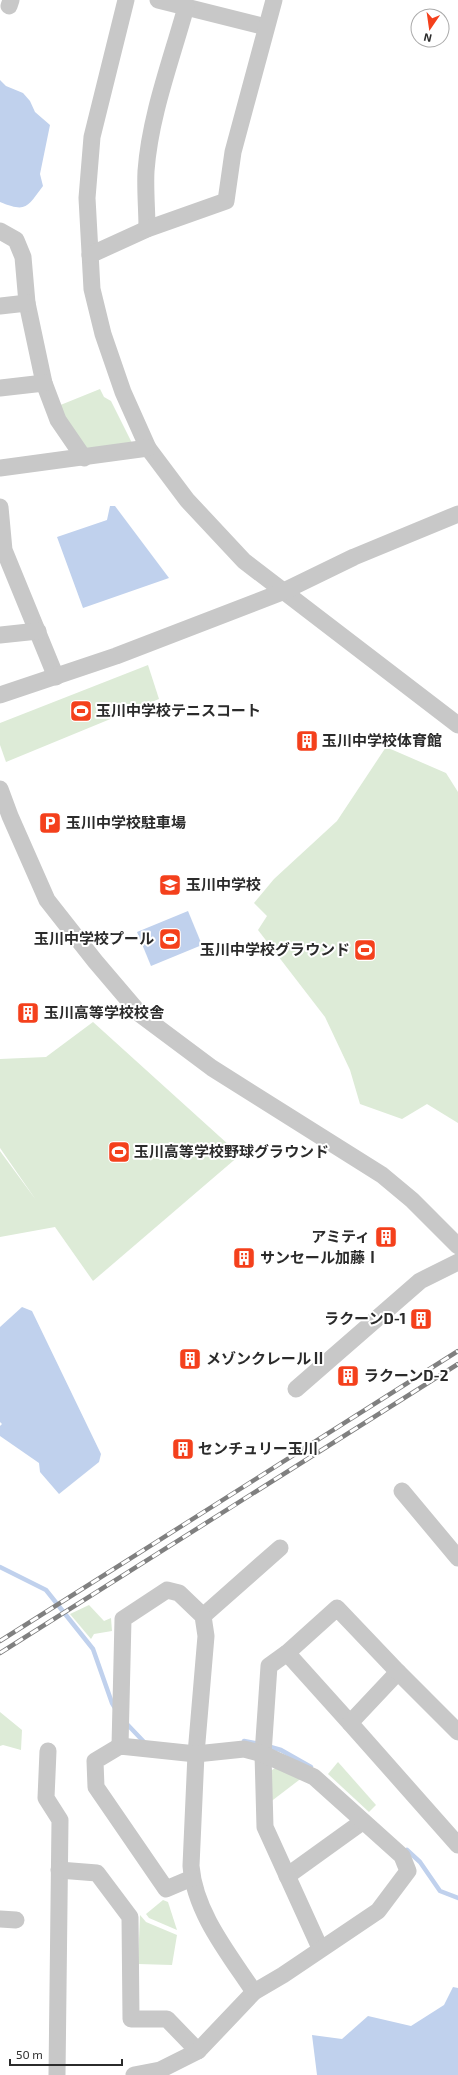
<svg xmlns="http://www.w3.org/2000/svg" width="458" height="2075" viewBox="0 0 458 2075" font-family="'Exo 2','Noto Sans JP',sans-serif">
	<style>
		.green { fill: #ddebd7 }
		.water { fill: #c0d1ed }
		.lines { fill: none; stroke-linecap: round; stroke-linejoin: round }
		.stream { stroke: #c0d1ed; stroke-width: 4.5 }
		.minor { stroke: #c8c8c8; stroke-width: 17 }
		.rail-casing { stroke: #808080; stroke-width: 4.5 }
		.rail { stroke: #fff; stroke-width: 3; stroke-dasharray: 9; stroke-linecap: butt }
		.labels { text-anchor: middle; stroke-width: 4; stroke-linejoin: round; paint-order: stroke }
		.poi-label { font-size: 15px; font-weight: bold; fill: #2b2b2b; stroke: #fff; text-anchor: start }
	</style>
	<rect width="100%" height="100%" fill="#fff"/>
	<!-- green -->
	<g class="green">
		<polygon points="100,389 104,397 111,401 132,443 85,450 58,406"/>
		<polygon points="148,665 159,699 6,762 0,745 0,723"/>
		<polygon points="386,747 446,773 458,792 458,1123 427,1104 402,1119 360,1104 350,1070 325,1017 258,930 267,916 254,903 274,879 337,821"/>
		<polygon points="93,1022 240,1155 93,1281 55,1227 0,1237 0,1151 36,1200 0,1148 0,1059 46,1057"/>
		<polygon points="89,1605 104,1621 111,1618 112,1631 94,1634 91,1639 70,1614"/>
		<polygon points="0,1712 22,1730 21,1750 3,1745 0,1746"/>
		<polygon points="338,1762 376,1805 369,1812 328,1774"/>
		<polygon points="278,1766 303,1777 269,1803 269,1772"/>
		<polygon points="163,1900 168,1902 177,1930 149,1918 146,1914"/>
		<polygon points="140,1915 146,1922 177,1935 172,1965 138,1964"/>
	</g>
	<!-- water -->
	<g class="water">
		<path d="M0,80L6,86L23,93L30,101L35,112L50,125L40,174L43,186C27,207 27,213 0,202Z"/>
		<polygon points="110,506 115,506 169,578 83,608 57,537 107,520"/>
		<polygon points="188,911 202,945 151,966 137,932"/>
		<polygon points="22,1307 32,1311 101,1454 99,1462 59,1494 40,1472 39,1463 0,1436 0,1426 2,1424 0,1422 0,1327"/>
		<polygon points="453,1987 458,1988 458,2075 317,2075 312,2035 342,2039 368,2016 411,2026 444,2005"/>
	</g>
	<g class="lines">
		<!-- stream -->
		<g class="stream">
			<polyline points="0,1567 46,1590 93,1649 112,1703 115,1708"/>
			<polyline points="125,1722 145,1743"/>
			<polyline points="244,1741 260,1744"/>
			<polyline points="267,1746 281,1750 311,1767"/>
			<polyline points="407,1850 420,1862 440,1891 458,1898"/>
		</g>
		<!-- minor -->
		<g class="minor">
			<polyline points="126,0 92,137 87,198 92,289 103,334 123,392 148,448 187,500 244,561 458,725"/>
			<polyline points="9,6 11,0"/>
			<polyline points="186,7 266,27"/>
			<path d="M147,229C147,210 145,190 146,171C150,116 171,61 186,7L158,0"/>
			<polyline points="0,231 16,240 23,257 27,303 44,383 58,420 84,458"/>
			<polyline points="90,255 147,229 226,201 233,152 274,0"/>
			<polyline points="0,306 27,303"/>
			<polyline points="0,388 44,383"/>
			<polyline points="0,468 148,448"/>
			<polyline points="0,507 4,550 56,677"/>
			<polyline points="0,635 38,631"/>
			<polyline points="0,695 116,656 282,592 354,557 458,514"/>
			<polyline points="0,789 10,816 47,900 95,961 141,1015 212,1068 382,1175 412,1200 458,1246"/>
			<polyline points="296,1389 420,1281 458,1262"/>
			<polyline points="402,1491 458,1558"/>
			<polyline points="203,1616 280,1548"/>
			<polyline points="287,1653 350,1723"/>
			<polyline points="458,1732 398,1672 350,1723 458,1845"/>
			<path d="M120,1746L123,1619L167,1590L179,1593L203,1616L206,1636L196,1754L191,1866C195,1913 229,1954 254,1992"/>
			<polyline points="48,1751 46,1798 60,1820 57,2075"/>
			<polyline points="59,1870 97,1873 130,1917 131,2019 167,2019 198,2051"/>
			<polyline points="287,1876 362,1822"/>
			<polyline points="0,1919 16,1920"/>
			<polyline points="320,1948 265,1827 263,1754 269,1666 287,1653 337,1608 398,1672"/>
			<polyline points="134,2075 160,2070 198,2051 254,1992 283,1975 378,1911 408,1871 402,1856 314,1777 263,1754 244,1749 196,1754 120,1746 95,1761 96,1787 166,1889 192,1878"/>
		</g>
		<!-- rail casing -->
		<g class="rail-casing">
			<g id="rail">
				<polyline points="0,1641 458,1351"/>
				<polyline points="0,1653 458,1364"/>
			</g>
		</g>
		<!-- rail -->
		<use href="#rail" class="rail"/>
	</g>
	<!-- icons -->
	<defs>
		<g id="stadium-square" transform="scale(1.15)"><rect x="-9" y="-9" width="18" height="18" rx="4" fill="#f4401c" stroke="#fff"/><path d="M0-5a6.5 5 0 1 0 0 10a6.5 5 0 1 0 0-10ZM-3.5-1.8h7v3.6h-7Z" fill="#fff"/></g>
		<g id="building-square" transform="scale(1.15)"><rect x="-9" y="-9" width="18" height="18" rx="4" fill="#f4401c" stroke="#fff"/><path d="M-4-6H4V6H1V3H-1V6H-4ZM-2.5-4.3h1.7v1.8h-1.7ZM.8-4.3h1.7v1.8H.8ZM-2.5-1h1.7V.8h-1.7ZM.8-1h1.7V.8H.8Z" fill="#fff"/></g>
		<g id="parking-square" transform="scale(1.15)"><rect x="-9" y="-9" width="18" height="18" rx="4" fill="#f4401c" stroke="#fff"/><path d="M-3.5-5.5H1a3.5 3.5 0 0 1 0 7H-1V5.5H-3.5ZM-1-3.4V-.6H.8a1.4 1.4 0 0 0 0-2.8Z" fill="#fff"/></g>
		<g id="school-square" transform="scale(1.15)"><rect x="-9" y="-9" width="18" height="18" rx="4" fill="#f4401c" stroke="#fff"/><path d="M0-5L7-2L0 1L-7-2ZM-4 1L0 2.5L4 1V4Q0 6-4 4Z" fill="#fff"/></g>
	</defs>
	<g fill-rule="evenodd">
		<use href="#stadium-square" x="81" y="711"/>
		<use href="#building-square" x="307" y="741"/>
		<use href="#parking-square" x="50" y="823"/>
		<use href="#school-square" x="170" y="885"/>
		<use href="#stadium-square" x="170" y="939"/>
		<use href="#stadium-square" x="365" y="950"/>
		<use href="#building-square" x="28" y="1013"/>
		<use href="#stadium-square" x="119" y="1152"/>
		<use href="#building-square" x="386" y="1237"/>
		<use href="#building-square" x="244" y="1258"/>
		<use href="#building-square" x="421" y="1319"/>
		<use href="#building-square" x="190" y="1359"/>
		<use href="#building-square" x="348" y="1376"/>
		<use href="#building-square" x="183" y="1449"/>
	</g>
	<g class="labels">
		<!-- poi labels -->
		<g class="poi-label">
			<text x="96" y="716">玉川中学校テニスコート</text>
			<text x="322" y="746">玉川中学校体育館</text>
			<text x="66" y="828">玉川中学校駐車場</text>
			<text x="186" y="890">玉川中学校</text>
			<text x="154" y="944" text-anchor="end">玉川中学校プール</text>
			<text x="350" y="955" text-anchor="end">玉川中学校グラウンド</text>
			<text x="44" y="1018">玉川高等学校校舎</text>
			<text x="134" y="1157">玉川高等学校野球グラウンド</text>
			<text x="370" y="1242" text-anchor="end">アミティ</text>
			<text x="260" y="1263">サンセール加藤Ⅰ</text>
			<text x="406" y="1324" text-anchor="end">ラクーンD-1</text>
			<text x="206" y="1364">メゾンクレールⅡ</text>
			<text x="364" y="1381">ラクーンD-2</text>
			<text x="198" y="1454">センチュリー玉川</text>
		</g>
	</g>
	<!-- north arrow -->
	<g transform="translate(430 28) rotate(193)"><circle r="19" fill="#ffffff" stroke="#aaaaaa"/>
	<path d="M0-3L7 15L0 10L-7 15Z" fill="#f4401c"/>
	<text y="-6" font-size="11" font-weight="bold" text-anchor="middle" fill="#2b2b2b">N</text>
	</g>
	<!-- scale -->
	<path d="M10 2059v6h112v-6" fill="none" stroke="#2b2b2b" stroke-width="2"/>
	<text x="16" y="2059" font-size="12" fill="#2b2b2b" stroke="#ffffff" stroke-width="3" paint-order="stroke">50 m</text>
</svg>
